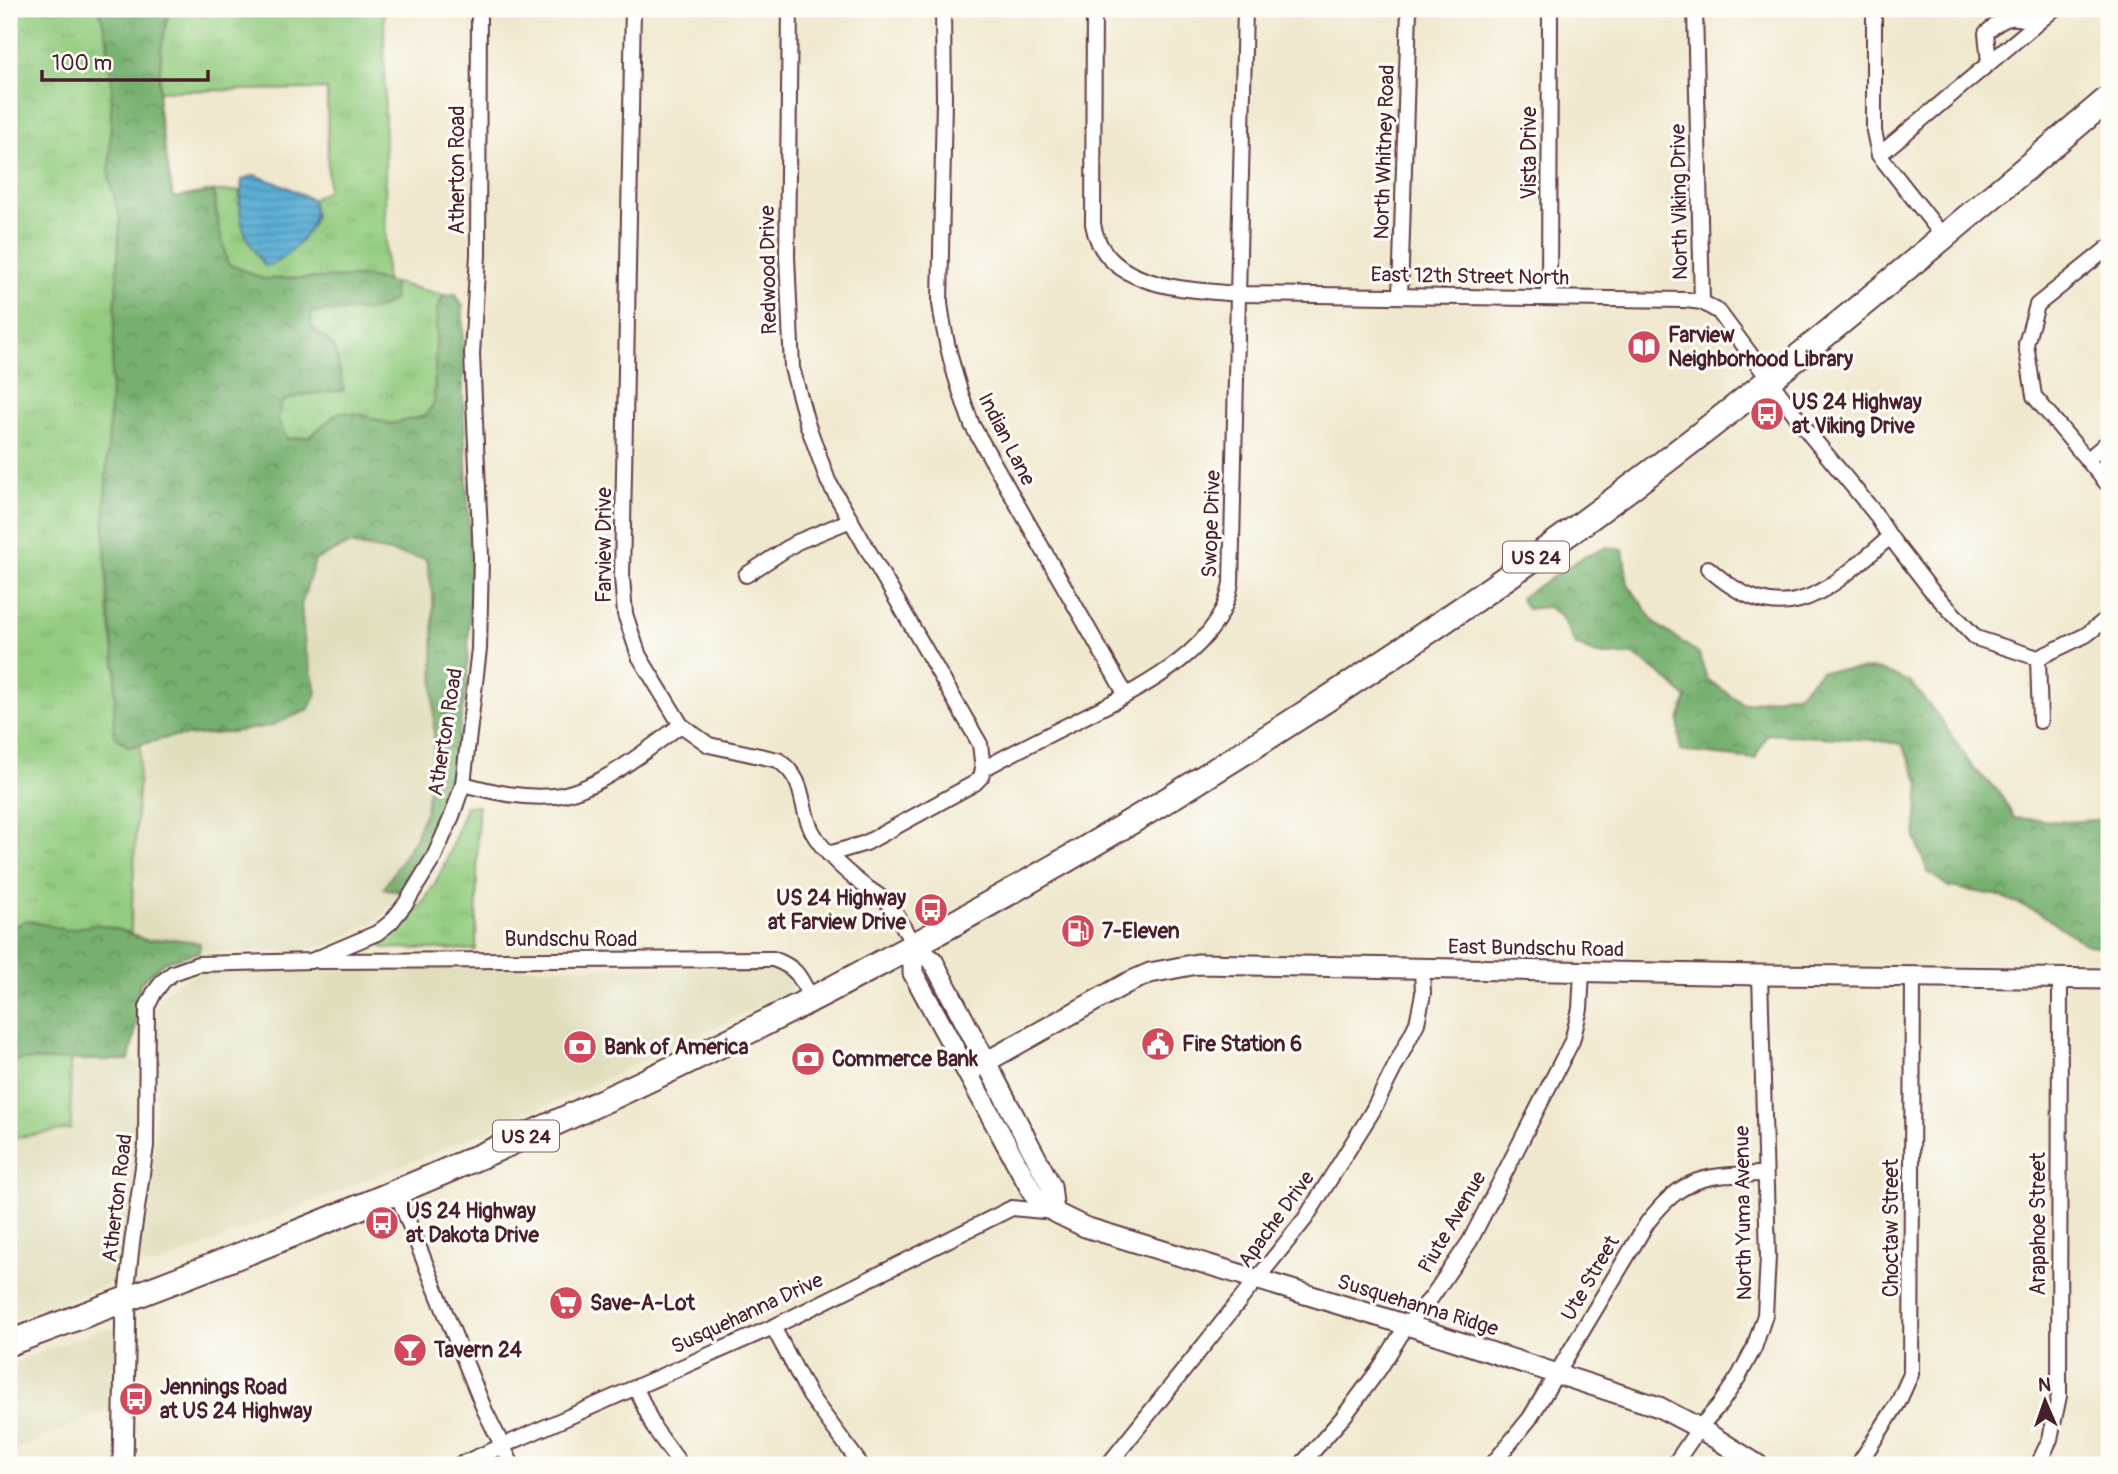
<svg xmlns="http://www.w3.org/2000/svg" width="2118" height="1474" viewBox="0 0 2118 1474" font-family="Pangolin,sans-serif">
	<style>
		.built { fill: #e0ddbb }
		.grass { fill: url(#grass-tufts); stroke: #6e7655; stroke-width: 2 }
		.forest { fill: url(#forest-crowns); stroke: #60684c; stroke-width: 2 }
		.water { fill: url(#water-rules); stroke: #516680; stroke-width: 2 }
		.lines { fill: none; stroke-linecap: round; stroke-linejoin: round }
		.street-casing { stroke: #633d43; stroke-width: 18 }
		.secondary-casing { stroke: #633d43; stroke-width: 23 }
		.highway-casing { stroke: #633d43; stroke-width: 28 }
		.street { stroke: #fff; stroke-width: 14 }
		.secondary { stroke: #fff; stroke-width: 19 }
		.highway { stroke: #fff; stroke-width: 24 }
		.labels { text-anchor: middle; stroke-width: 6; stroke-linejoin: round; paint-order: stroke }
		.shield { fill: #fdfcf7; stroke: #806168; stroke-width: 2 }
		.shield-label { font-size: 19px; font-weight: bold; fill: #4a1f2b }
		.street-label { font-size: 21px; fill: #4a1f2b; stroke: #fdfcf7 }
		.poi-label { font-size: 21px; font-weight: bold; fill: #4a1f2b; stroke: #fdfcf7; text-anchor: start }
	</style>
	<defs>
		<pattern id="grass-tufts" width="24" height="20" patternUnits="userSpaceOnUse" patternTransform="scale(1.75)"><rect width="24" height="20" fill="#93cc7f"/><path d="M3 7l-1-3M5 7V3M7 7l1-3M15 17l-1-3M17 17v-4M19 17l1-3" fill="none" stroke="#80af6e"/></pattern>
		<pattern id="forest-crowns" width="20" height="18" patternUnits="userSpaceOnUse" patternTransform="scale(1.75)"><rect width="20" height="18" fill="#76b06e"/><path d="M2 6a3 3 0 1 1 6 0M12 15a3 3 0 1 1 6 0" fill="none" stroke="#638f5b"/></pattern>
		<pattern id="water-rules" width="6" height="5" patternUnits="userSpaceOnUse" patternTransform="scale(1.75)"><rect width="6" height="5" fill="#58add4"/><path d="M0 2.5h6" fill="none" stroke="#4b8cac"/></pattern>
	</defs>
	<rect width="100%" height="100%" fill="#fdfcf7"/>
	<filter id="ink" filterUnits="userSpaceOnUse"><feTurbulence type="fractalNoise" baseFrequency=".0143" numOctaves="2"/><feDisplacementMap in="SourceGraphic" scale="14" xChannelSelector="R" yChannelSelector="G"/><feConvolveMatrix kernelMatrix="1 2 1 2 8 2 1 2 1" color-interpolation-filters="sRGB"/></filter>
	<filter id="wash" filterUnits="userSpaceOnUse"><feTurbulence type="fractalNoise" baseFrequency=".00686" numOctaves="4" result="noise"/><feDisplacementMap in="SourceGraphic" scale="28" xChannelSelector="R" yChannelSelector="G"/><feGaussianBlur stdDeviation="1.57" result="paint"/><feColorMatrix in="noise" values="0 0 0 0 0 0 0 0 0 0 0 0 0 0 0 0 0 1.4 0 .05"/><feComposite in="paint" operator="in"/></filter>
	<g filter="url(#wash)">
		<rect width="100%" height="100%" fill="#f0e8ce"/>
		<!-- built -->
		<g class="built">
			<polygon points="349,544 426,559 433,594 434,744 426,809 414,840 385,887 400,892 380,918 329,944 299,951 199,952 200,943 175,939 145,940 130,933 140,743 171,737 225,733 270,726 308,710 317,693 305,648 301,606 315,560"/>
			<polygon points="771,966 785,973 791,982 790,992 544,1107 158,1265 144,1266 140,1260 139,1251 152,1167 156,1107 155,1009 168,989 186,978 203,971"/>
			<polygon points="70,1060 138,1061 141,1142 122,1270 114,1282 9,1322 9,1139 71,1129"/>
			<polygon points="105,1328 115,1331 118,1340 116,1406 9,1453 9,1364"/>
		</g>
		<!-- grass -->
		<g class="grass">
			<polygon points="9,9 134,9 159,392 130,942 9,942"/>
			<polygon points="169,9 384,9 386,281 365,277 263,279 228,264 219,228 213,191 240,191 239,204 315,216 312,200 328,190 327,89 159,91 161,50"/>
			<polygon points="394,283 444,295 437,309 434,403 425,416 390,424 359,414 339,412 309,437 287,439 277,418 282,401 306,394 344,390 334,347 311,326 311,312 377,310 392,300"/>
			<path d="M466,806H478L476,950L384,948L379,941C395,929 412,917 424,901C444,873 455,837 466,806Z"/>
			<polygon points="10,1060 70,1060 71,1129 12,1138"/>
		</g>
		<!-- forest -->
		<g class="forest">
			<polygon points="99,9 169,9 161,50 158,108 173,198 213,191 219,228 228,264 263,279 366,277 394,283 393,300 377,310 311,312 311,327 334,347 344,390 306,394 283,401 277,418 287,439 309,437 339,412 359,414 390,424 425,416 434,403 437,309 444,295 456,294 463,307 463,394 471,569 467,684 450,784 429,849 400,892 384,888 414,840 426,809 434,744 433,594 426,559 349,544 315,560 301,606 305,648 317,693 308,710 270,726 225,733 171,737 129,747 113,735 116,670 108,607 104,521 120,219 109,178 112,84 107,38"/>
			<polygon points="1607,547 1623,550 1628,584 1656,624 1699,654 1707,679 1743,704 1799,693 1821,671 1877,669 1910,682 1940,718 1973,768 1999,792 2014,818 2066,822 2108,819 2109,817 2109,947 2087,945 2039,913 2000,896 1949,887 1928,872 1915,838 1920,783 1902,744 1873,740 1767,734 1755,759 1680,751 1679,720 1687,698 1664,677 1635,655 1598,655 1576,645 1560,615 1547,607 1527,609 1520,598 1582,558"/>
			<polygon points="27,920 66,930 98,924 130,933 145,940 175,939 200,943 199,952 164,962 140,983 135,1032 129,1060 10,1060 12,1138 9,1139 9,929"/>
		</g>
		<!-- water -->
		<path class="water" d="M255,175L287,187L312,200C313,205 315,212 314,217C311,234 282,264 265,266C241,234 237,220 242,180Z"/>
	</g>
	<g filter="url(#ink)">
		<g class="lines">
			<!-- street casing -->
			<g class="street-casing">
				<g id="street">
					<path d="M633,9L622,577L625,614L639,656L681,725L709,745L778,760C808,782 798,803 812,831C823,852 845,871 863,885C872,891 882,897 889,904C900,917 906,932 913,946"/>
					<polyline points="790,9 787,256 792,368 807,423 828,481 980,744 983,769"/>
					<path d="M943,9L944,99L940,303C945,345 957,385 972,425L1126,695"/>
					<path d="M1094,9L1093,224C1104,289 1186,289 1238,294L1686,300L1702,302L1719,312L1811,436L1874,512L1890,537L1931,590L1976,638L2038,658L2086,635L2109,617"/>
					<polyline points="1695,9 1702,302"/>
					<polyline points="1874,9 1874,131 1879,155 1943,236"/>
					<path d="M1989,62L1986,33C2005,16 2012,14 2036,23"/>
					<polyline points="1879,155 2054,9"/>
					<polyline points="2109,247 2037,305 2026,344 2034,396 2109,486"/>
					<polyline points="1400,296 1409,9"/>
					<polyline points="1549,298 1550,9"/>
					<polyline points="2087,460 2109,441"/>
					<path d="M1708,568C1785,637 1827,591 1890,537"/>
					<polyline points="746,575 797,542 851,520"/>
					<polyline points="2038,658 2040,721"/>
					<path d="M463,784C493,792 523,799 554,796C598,791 646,750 681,725"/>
					<path d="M829,854L866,843L975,783L981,777L983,769C1014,752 1046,736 1078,720C1134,691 1221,653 1231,583L1245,9"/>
					<path d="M319,961L773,959C798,968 800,977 811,999"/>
					<polyline points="396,1191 485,1411 512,1465"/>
					<polyline points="126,1298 132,1243 146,1146 147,1007 154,993 163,981 173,973 198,964 311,961 377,933 391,922 406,903 434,857 452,816 463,784 479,649 481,557 472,354 478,255 479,9"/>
					<polyline points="773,1327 810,1396 861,1465"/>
					<polyline points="636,1388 654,1428 681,1465"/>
					<polyline points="459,1465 773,1327 1012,1208 1054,1212"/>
					<polyline points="1108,1465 1305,1219 1372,1112 1417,1023 1423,994 1422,968"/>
					<polyline points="1301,1465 1344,1416 1380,1368 1407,1325 1431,1298 1470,1241 1572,1041 1580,1009 1582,971"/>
					<path d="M1492,1465L1530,1418L1647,1223C1684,1175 1706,1175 1764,1174"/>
					<polyline points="1674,1465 1699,1428 1721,1403 1739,1376 1754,1348 1765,1315 1768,1257 1760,975"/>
					<polyline points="1858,1465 1898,1403 1911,1374 1913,977"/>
					<polyline points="2038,1465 2050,1439 2059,1396 2060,979"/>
				</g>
			</g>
			<!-- secondary casing -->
			<g class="secondary-casing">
				<g id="secondary">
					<polyline points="913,946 913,973 1034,1195 1054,1212 1085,1227 1407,1325 1659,1407 1699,1428 1758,1465"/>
					<polyline points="913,946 933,961 1051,1186 1054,1212"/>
					<polyline points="968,1072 1127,983 1150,973 1197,964 1760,975 2109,979"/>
					<polyline points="123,1465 126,1298"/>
				</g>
			</g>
			<!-- highway casing -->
			<g class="highway-casing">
				<path id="highway" d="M9,1343C256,1252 502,1154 737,1037C1021,896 1293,731 1551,546C1745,407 1926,252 2109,98"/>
			</g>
			<!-- street -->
			<use href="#street" class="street"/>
			<!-- secondary -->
			<use href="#secondary" class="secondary"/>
			<!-- highway -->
			<use href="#highway" class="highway"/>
		</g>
	</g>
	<!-- icons -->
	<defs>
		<g id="library-disc" transform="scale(1.75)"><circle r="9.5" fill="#d1495b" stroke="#fdfcf7"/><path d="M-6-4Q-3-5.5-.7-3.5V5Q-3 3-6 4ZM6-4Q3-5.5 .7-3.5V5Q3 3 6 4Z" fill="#fff"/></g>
		<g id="bus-disc" transform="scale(1.75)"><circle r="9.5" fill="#d1495b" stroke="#fdfcf7"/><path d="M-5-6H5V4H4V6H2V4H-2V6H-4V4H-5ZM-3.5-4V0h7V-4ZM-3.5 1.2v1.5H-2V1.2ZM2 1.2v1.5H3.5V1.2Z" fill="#fff"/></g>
		<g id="fuel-disc" transform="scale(1.75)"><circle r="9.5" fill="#d1495b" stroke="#fdfcf7"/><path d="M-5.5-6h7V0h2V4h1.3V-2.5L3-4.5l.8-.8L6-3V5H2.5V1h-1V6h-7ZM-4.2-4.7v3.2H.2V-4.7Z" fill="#fff"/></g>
		<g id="civic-disc" transform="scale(1.75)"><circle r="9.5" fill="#d1495b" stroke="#fdfcf7"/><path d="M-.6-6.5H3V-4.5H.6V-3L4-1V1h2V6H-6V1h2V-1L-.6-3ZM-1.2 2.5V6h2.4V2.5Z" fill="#fff"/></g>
		<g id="bank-disc" transform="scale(1.75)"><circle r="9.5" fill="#d1495b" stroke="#fdfcf7"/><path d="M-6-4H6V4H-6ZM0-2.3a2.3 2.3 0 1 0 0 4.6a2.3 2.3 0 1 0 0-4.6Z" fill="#fff"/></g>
		<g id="supermarket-disc" transform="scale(1.75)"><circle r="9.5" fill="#d1495b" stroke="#fdfcf7"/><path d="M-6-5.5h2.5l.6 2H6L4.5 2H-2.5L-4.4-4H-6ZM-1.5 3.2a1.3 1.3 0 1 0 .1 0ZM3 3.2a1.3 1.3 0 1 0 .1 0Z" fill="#fff"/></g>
		<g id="bar-disc" transform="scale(1.75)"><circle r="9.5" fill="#d1495b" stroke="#fdfcf7"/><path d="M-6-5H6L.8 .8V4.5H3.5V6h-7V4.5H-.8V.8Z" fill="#fff"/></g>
	</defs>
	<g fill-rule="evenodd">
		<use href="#library-disc" x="1644" y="347"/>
		<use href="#bus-disc" x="1767" y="414"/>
		<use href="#bus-disc" x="931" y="910"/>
		<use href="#fuel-disc" x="1078" y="931"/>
		<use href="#civic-disc" x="1158" y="1044"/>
		<use href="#bank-disc" x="580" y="1047"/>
		<use href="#bank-disc" x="808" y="1059"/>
		<use href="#bus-disc" x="382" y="1223"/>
		<use href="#supermarket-disc" x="566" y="1303"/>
		<use href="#bar-disc" x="410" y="1350"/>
		<use href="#bus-disc" x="136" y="1399"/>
	</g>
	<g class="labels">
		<!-- shield labels -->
		<g class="shield">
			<rect x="1503" y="541.5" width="66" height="31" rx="5"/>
			<rect x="493" y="1120.5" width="66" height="31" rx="5"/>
		</g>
		<g class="shield-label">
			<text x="1536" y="564">US 24</text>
			<text x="526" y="1143">US 24</text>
		</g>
		<!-- street labels -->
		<g class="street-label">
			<text transform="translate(1384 152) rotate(-88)" y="7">North Whitney Road</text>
			<text transform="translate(1529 153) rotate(-90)" y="7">Vista Drive</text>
			<text transform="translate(457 170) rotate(-90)" y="7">Atherton Road</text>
			<text transform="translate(1679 202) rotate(-91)" y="7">North Viking Drive</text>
			<text transform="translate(768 270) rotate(-91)" y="7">Redwood Drive</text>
			<text transform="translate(1470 276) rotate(1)" y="7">East 12th Street North</text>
			<text transform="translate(1007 439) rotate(63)" y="7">Indian Lane</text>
			<text transform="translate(1211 524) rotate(-88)" y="7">Swope Drive</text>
			<text transform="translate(604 545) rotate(-90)" y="7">Farview Drive</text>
			<text transform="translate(445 732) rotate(-81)" y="7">Atherton Road</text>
			<text x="571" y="946">Bundschu Road</text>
			<text transform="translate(1536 948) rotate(1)" y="7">East Bundschu Road</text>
			<text transform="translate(117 1198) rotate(-83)" y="7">Atherton Road</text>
			<text transform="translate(1743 1213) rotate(-91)" y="7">North Yuma Avenue</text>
			<text transform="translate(1276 1219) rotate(-54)" y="7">Apache Drive</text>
			<text transform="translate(1452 1222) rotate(-60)" y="7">Piute Avenue</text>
			<text transform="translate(2038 1224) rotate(-90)" y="7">Arapahoe Street</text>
			<text transform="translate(1891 1228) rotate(-90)" y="7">Choctaw Street</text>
			<text transform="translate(1590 1278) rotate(-60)" y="7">Ute Street</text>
			<text transform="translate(1418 1305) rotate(17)" y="7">Susquehanna Ridge</text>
			<text transform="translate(747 1313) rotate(-25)" y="7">Susquehanna Drive</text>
		</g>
		<!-- poi labels -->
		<g class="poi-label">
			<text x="1668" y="342">Farview<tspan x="1668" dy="24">Neighborhood Library</tspan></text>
			<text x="1792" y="409">US 24 Highway<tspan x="1792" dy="24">at Viking Drive</tspan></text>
			<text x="906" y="905" text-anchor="end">US 24 Highway<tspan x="906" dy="24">at Farview Drive</tspan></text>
			<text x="1102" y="938">7-Eleven</text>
			<text x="1182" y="1051">Fire Station 6</text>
			<text x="604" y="1054">Bank of America</text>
			<text x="832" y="1066">Commerce Bank</text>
			<text x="406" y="1218">US 24 Highway<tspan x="406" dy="24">at Dakota Drive</tspan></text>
			<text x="590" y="1310">Save-A-Lot</text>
			<text x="434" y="1357">Tavern 24</text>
			<text x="160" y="1394">Jennings Road<tspan x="160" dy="24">at US 24 Highway</tspan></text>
		</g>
	</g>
	<!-- margin -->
	<rect width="2118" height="1474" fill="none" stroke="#fdfcf7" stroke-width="35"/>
	<!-- north arrow -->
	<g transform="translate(2045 1401) rotate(358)" stroke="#fdfcf7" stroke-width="5" paint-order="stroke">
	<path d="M0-5L12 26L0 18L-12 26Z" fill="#4a1f2b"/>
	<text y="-10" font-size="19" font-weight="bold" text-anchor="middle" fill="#4a1f2b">N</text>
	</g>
	<!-- scale -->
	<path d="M42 70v10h166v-10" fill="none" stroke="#4a1f2b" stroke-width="3.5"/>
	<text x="52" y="70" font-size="21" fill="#4a1f2b" stroke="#fdfcf7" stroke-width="5" paint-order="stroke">100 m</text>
</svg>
